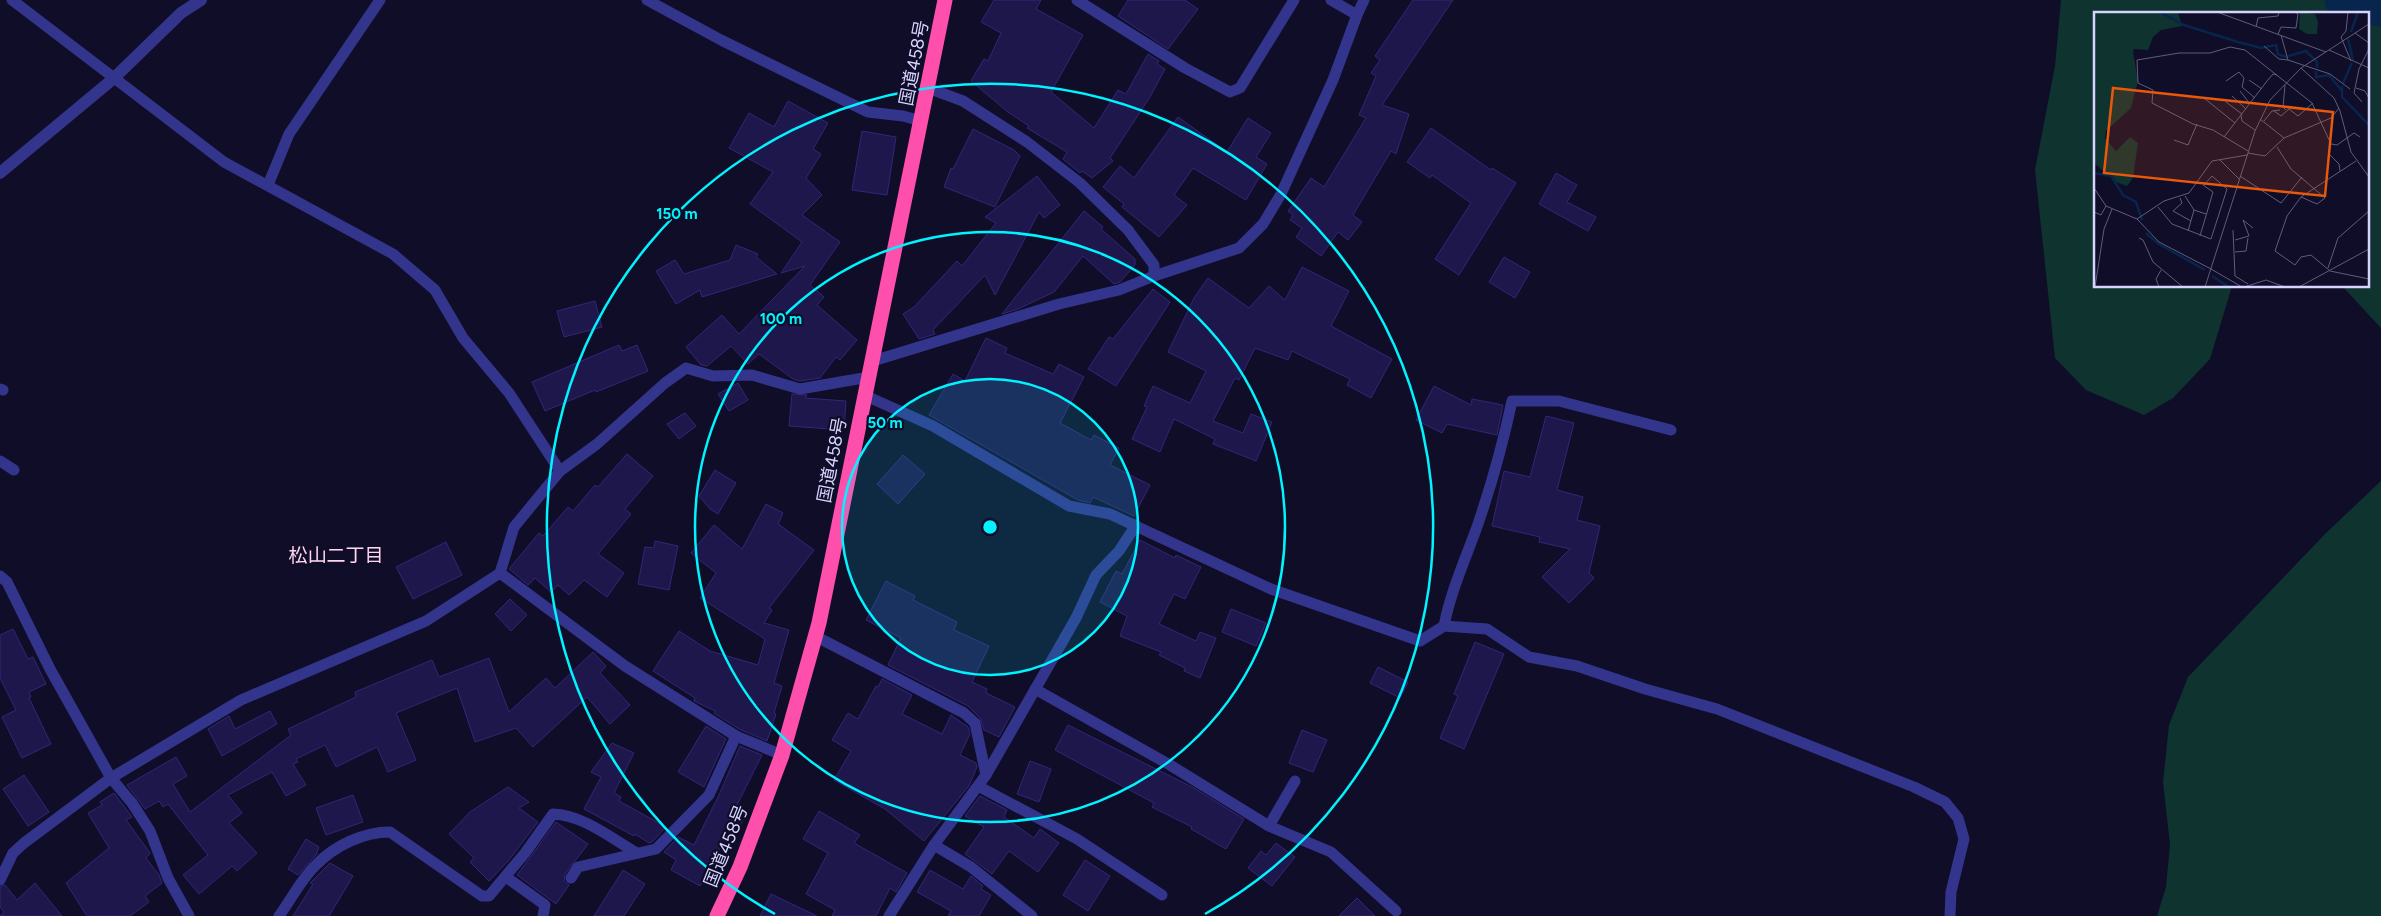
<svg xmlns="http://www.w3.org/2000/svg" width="2381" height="916" viewBox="0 0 2381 916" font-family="Figtree,'Noto Sans JP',sans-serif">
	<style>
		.green { fill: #0f332f }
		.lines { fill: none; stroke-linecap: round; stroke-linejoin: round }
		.river { stroke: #07254d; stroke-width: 35 }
		.building { fill: #1e174b; stroke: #322679 }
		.lane { stroke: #33358c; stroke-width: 11 }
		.street { stroke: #33358c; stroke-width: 12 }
		.highway { stroke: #ff4fad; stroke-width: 15 }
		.ring { fill: none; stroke: #00f4ff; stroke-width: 2.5 }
		.labels { text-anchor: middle; stroke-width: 4.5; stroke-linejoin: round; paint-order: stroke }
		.street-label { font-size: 18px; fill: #d6d4ff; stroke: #100d28 }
		.neighbourhood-label { font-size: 19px; fill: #ffd6f2; stroke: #100d28 }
		.inset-river { fill: none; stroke: #07254d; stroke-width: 2.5 }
		.inset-road { fill: none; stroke: #5f5d7e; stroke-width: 1 }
		.view { fill: #e8590c; fill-opacity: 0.15; stroke: #e8590c; stroke-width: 2.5 }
		.inset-edge { fill: none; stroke: #d6d4ff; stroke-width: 2.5 }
		.centre { fill: #00f4ff; stroke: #100d28; stroke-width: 2.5 }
		.ring-label { font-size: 15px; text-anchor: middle; font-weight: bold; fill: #00f4ff; stroke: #100d28; stroke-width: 4.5; stroke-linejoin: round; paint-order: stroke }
	</style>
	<rect width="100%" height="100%" fill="#100d28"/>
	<!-- green -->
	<g class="green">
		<polygon points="2061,0 2358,0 2381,16 2381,328 2342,286 2367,286 2367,14 2095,14 2095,286 2232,286 2210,359 2173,398 2144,415 2086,390 2055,358 2035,170 2055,66"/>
		<polygon points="2381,481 2381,916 2157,916 2166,887 2170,845 2163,782 2169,725 2188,677 2326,533"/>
	</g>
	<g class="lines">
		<!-- river -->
		<polyline class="river" points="2342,0 2349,3 2381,9"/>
	</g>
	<!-- building -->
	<g class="building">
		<polygon points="994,0 1041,0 1036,9 1083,35 1051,92 1094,128 1118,90 1126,94 1148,54 1159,61 1157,64 1165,69 1150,97 1110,158 1113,161 1092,178 1082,171 1080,173 1063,159 1067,152 1027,128 1029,126 1008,112 971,81 984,59 988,61 1001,33 981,22"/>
		<polygon points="1128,0 1185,0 1198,9 1168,49 1118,16"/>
		<polygon points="1413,0 1453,0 1382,105 1409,114 1396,154 1391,151 1353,215 1362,222 1348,240 1338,232 1321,256 1296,237 1302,228 1290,220 1293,215 1288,211 1311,178 1324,187 1366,118 1359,115 1376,76 1371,73 1380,60 1375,56"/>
		<polygon points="788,101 828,123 813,149 821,154 806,178 822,195 802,215 840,242 810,285 824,297 817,305 857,340 840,360 836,357 820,378 800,381 793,379 759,354 748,364 731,346 707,366 701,365 686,347 722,315 739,334 805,266 781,273 802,242 750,204 773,172 729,148 749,113 774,127"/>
		<polygon points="1178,117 1227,152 1248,118 1271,133 1256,157 1267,164 1246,200 1193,168 1174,195 1187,205 1159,237 1122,207 1124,204 1103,187 1120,166 1134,178"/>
		<polygon points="1431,128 1491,170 1492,168 1516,183 1459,275 1435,259 1471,203 1432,175 1430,178 1407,162"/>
		<polygon points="973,129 1014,150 1020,156 995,207 944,187 951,168 953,169"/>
		<polygon points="862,131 896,137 887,195 852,190"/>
		<polygon points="1556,173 1577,185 1567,202 1596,217 1588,231 1539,204"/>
		<polygon points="1037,176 1060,205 1044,218 1039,212 995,295 985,275 933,330 935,334 919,339 903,314 914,307 957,261 962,266 996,223 985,217"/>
		<polygon points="1084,211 1103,227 1101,229 1135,259 1135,265 1120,282 1114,284 1083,256 1054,292 1018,309 1002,314"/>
		<polygon points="736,245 758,254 756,257 777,274 702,297 700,290 676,304 656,271 675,260 684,274 730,260"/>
		<polygon points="1504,257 1530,272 1515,298 1489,282"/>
		<polygon points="1302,267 1349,291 1331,326 1392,359 1371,398 1347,385 1350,379 1292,351 1288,360 1255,348 1239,380 1235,378 1213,421 1243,433 1251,414 1272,422 1256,461 1213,444 1215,439 1174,419 1160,452 1132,439 1147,407 1144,406 1153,386 1190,403 1206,371 1168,352 1194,298 1208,278 1249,308 1269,286 1285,300"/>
		<polygon points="1153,289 1170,302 1116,386 1088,369 1109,337 1113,339"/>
		<polygon points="595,301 602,327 564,337 557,311"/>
		<polygon points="986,338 1007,348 1005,353 1053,374 1059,364 1084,377 1060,423 1091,440 1094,435 1119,448 1110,465 1150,485 1134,516 1093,497 1090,503 1078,500 929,415 953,374 965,381"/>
		<polygon points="619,345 622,351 637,345 648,371 596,392 595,390 545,411 532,382"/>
		<polygon points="738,383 748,400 729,411 718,394"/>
		<polygon points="1434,386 1471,405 1472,399 1503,405 1497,435 1447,424 1442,433 1416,420"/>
		<polygon points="792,394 807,395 805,398 846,401 844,430 789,426"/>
		<polygon points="685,413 696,426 679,439 667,424"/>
		<polygon points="1546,416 1574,423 1557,490 1583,497 1577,520 1600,526 1589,573 1594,578 1569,603 1542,577 1570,549 1539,542 1540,537 1492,526 1504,471 1530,477"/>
		<polygon points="627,454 653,476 625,509 631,514 598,554 624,573 607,597 584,580 569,595 558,585 551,592 535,578 528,585 509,569 539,533 543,536 568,507 573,511 595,485 598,487"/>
		<polygon points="903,455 925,474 898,504 877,484"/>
		<polygon points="715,470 736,483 718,514 710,509 699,496"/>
		<polygon points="766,504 783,513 778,524 814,550 769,608 772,610 764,623 789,630 774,683 782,686 774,713 776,714 767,741 739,729 714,713 715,711 694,701 695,698 653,671 679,631 710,651 758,665 765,639 700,598 716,573 691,553 714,525 742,549"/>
		<polygon points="1140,540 1175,558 1176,555 1201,567 1185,599 1174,594 1159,624 1196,641 1200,632 1216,638 1200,678 1184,671 1185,668 1159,655 1161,652 1120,636 1127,616 1100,602 1116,571 1122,574"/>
		<polygon points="655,541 678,546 669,590 638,584 645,547 654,548"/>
		<polygon points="446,542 462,575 413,599 396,567"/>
		<polygon points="886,581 915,596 913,600 957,622 954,630 989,646 972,682 987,689 986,693 1015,707 999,737 984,730 980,718 968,706 888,665 901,638 866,620"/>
		<polygon points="510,599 527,615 511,631 495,614"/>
		<polygon points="1231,609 1266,623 1256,646 1222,632"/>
		<polygon points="13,629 28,659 33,657 46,684 29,692 31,697 29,698 51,744 22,758 2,717 16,710 0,678 0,635"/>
		<polygon points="1475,642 1504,654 1464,749 1440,738 1458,696 1454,694"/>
		<polygon points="593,652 606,666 600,673 630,705 610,724 587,697 533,747 516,728 475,742 457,688 396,713 416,760 388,772 377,747 336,767 325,745 296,759 298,762 293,764 306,785 286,796 272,772 228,795 242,813 229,823 257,853 237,871 232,866 199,894 183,875 208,855 168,804 163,807 159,801 145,809 127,785 176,757 187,776 173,784 190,812 291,735 288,729 356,697 355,692 432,660 439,677 489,658 509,712 546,678 555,688"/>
		<polygon points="1378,667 1408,682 1400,698 1370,683"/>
		<polygon points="882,679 912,695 902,714 942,734 951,715 968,727 970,734 960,755 976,763 977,767 969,786 924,841 885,809 834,780 851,751 832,740 848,713 858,719 876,686 878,687"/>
		<polygon points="270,711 277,724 222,756 208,729 229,716 235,729"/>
		<polygon points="1068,725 1194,788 1244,819 1226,849 1191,829 1192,827 1152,807 1154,803 1055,750"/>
		<polygon points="706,726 726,739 704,787 678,772"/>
		<polygon points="1302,730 1327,740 1313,772 1289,763"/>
		<polygon points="612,743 634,753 614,793 621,797 619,801 666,827 652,842 649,843 635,834 634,836 584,809 601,777 591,772"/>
		<polygon points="740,746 762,755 736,807 747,812 727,851 721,847 700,886 671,870 676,860 664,852 678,837 694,845 719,795"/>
		<polygon points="1030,761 1051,769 1039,802 1017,794"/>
		<polygon points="24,775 49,812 28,826 3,789"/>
		<polygon points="508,787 529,802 519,808 538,822 509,860 489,881 470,862 474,858 449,834 470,812"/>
		<polygon points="114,793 132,817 126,820 150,853 146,858 159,875 162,883 145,896 149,902 130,916 87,916 66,883 109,848 88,813 102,805 100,802"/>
		<polygon points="353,795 363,822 326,835 316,808"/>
		<polygon points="980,796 1007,810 1004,817 1034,838 1040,829 1059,843 1038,872 1009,851 992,874 965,854 984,827 965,816"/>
		<polygon points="819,811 860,835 854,843 907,873 896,892 890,888 876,916 832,916 835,910 806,894 828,853 803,839"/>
		<polygon points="556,822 588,844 565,874 564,881 569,885 556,904 517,875"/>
		<polygon points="306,839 319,847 316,855 298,875 288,869"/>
		<polygon points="1276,843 1295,857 1272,886 1248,868 1261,851 1266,855"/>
		<polygon points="1085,860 1110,876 1088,911 1063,895"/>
		<polygon points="330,863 353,876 329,916 293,916 313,884 310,883"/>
		<polygon points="623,870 645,884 624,916 594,916"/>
		<polygon points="930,870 963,889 971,876 983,886 981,889 991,895 979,916 948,916 951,911 917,892"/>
		<polygon points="35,883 62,916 0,916 4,912 0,907 0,887 5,885 17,900"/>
		<polygon points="771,894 817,916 760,916"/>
		<polygon points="1357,898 1375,916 1339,916"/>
	</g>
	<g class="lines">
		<!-- lane -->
		<g class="lane">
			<polyline points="12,0 224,162 393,254 435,290 463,338 509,393 560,471"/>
			<polyline points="647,0 721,40 868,112 903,116 921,121"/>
			<polyline points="1077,0 1185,68 1230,92 1240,88 1294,0"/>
			<polyline points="1331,0 1357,15"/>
			<polyline points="928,88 963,101 1027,142 1080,183 1128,230 1154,265 1154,276"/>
			<polyline points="268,185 289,134 380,0"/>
			<polyline points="873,361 1059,304 1119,290 1154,276 1239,248 1263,224 1281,194 1333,80 1357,15 1364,0"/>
			<polyline points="0,389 3,390"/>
			<polyline points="864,395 933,426 1069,506 1110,514 1271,589 1420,641 1444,626 1487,629 1529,657 1577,666 1645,689 1717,709 1914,787 1945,802 1958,818 1964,839 1951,892 1950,916"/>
			<polyline points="0,461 14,470"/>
			<polyline points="500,573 625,666 736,736 782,755"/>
			<polyline points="0,576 7,582 50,669 111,778 132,803 150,831 168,878 189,916"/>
			<path d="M1444,626C1451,590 1466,558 1478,524C1492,483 1503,443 1512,401H1559L1671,430"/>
			<polyline points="815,636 964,713 975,723 986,775"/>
			<polyline points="1035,689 1170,765 1269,826 1331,852 1396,911"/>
			<polyline points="978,786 1077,839 1162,895"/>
			<polyline points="1269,826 1295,781"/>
			<polyline points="934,845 971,867 1032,916"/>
			<polyline points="506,877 545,905 543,916"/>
			<polyline points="571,878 578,867 656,849 709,795 736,736"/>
			<polyline points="0,880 13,853 24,843 111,778 241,700 426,621 500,573 514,527 560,471 597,444 665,383 686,368 713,376 752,375 800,389 869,377"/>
			<path d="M279,916C291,900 301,879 316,865C334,846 363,832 390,832L482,896H489L525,853L553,814C583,815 611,838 637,853"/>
			<polyline points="889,916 934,845 986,775 1076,618 1096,575 1119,551 1136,525"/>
		</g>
		<!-- street -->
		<polyline class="street" points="0,173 113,79 181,13 201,0"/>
		<!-- highway -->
		<polyline class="highway" points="717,916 740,867 782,755 819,623 945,0"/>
	</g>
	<!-- distance rings -->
	<circle cx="990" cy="527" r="148" fill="#00f4ff" fill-opacity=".12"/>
	<g class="ring">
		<circle cx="990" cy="527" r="148"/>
		<circle cx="990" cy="527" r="295"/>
		<path d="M775 914A443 443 0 1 1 1205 914"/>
	</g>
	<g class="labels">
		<!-- street labels -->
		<g class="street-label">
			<text transform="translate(914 63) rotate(-79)" y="6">国道458号</text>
			<text transform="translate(832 460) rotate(-79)" y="6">国道458号</text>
			<text transform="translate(726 846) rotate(-68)" y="6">国道458号</text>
		</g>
		<!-- neighbourhood labels -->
		<g class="neighbourhood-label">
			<text x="336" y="562">松山二丁目</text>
		</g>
	</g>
	<!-- overview -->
	<g transform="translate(2094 12)">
		<rect width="275" height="275" fill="#100d28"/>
		<path d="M0,0H84L88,14L67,18L59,25L54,38L40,37L39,40L44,69L37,96L12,119L11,126L22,139L36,125L44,131L39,166L33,174L22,170L0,151ZM206,0L221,2L224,10L223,22H213L205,17Z" fill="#0f332f"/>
		<path class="inset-river" d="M66,0L90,13L144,30L167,36L182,33L184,42L191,45L212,39L223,50V56M257,20L264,0M254,27L259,48M222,59V65L235,63L248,79M249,71L258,51M248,74V85L275,113M0,161L17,164L29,183L42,190L48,208M52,221L65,232L111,258M118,264L135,275"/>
		<path class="inset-road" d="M123,0L232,40M254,0L252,19L247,25L257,49M162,15L164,6L184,4L185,0M261,21L275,31M184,22L187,15L202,16L204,2L201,0M187,23L194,48L236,62L256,77M170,34L185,47L194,48M235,38L275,56M207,56L240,86L246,99L257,140L275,165M155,68L168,77M132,69L145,60L150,66L148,75L161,86M191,73L189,95L192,98M262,76L271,79L275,86M146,79L156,92M138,84L152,97M110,86L141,111M132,90L148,102M268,90L260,81L265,57L275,37M180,99L187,104L195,97L204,104L219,91M147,103L148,109L161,118M166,107L190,126M170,109L178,99L186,98M130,125L173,69L179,62L183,63M80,128L94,133L103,112M183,135L197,157L231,186L223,192L207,185M154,139L119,118L99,112L58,91L59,78L44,71L43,48L85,41H116L136,35L151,38L218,91L237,132L243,133L260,121L266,125M154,141L171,144L190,126L237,106L245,96M234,141L245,152L246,159M126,148L145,167M262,149L207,185L193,204L181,239L201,253L207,245L217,243L236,259L275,267M146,164L187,191L208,165M0,176L12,194L43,207L65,230L117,257M91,184L100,198L112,202M86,186L88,191L79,199L97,209M64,195L78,212L117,227L133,177L118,164L110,173M0,200L7,203L12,194M43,207L70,189L95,181L118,149L153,143M139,218L141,264L154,272M94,219L100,198M106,224L119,180L109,173M45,226L49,228L59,250L89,275M141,228L155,224L149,208L159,216M141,240L152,239L154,226M234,256L244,226L275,199M117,257L148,275M1,275L10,217L18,197M65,275L62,267L67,258M111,275L161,119L176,88L207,56L275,12M150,275L172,268L191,275M205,275L275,237"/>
		<path class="view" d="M19,76L239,100L231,184L10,161Z"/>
		<rect width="275" height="275" class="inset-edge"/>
	</g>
	<circle cx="990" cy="527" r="8" class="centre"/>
	<g class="ring-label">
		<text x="677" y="219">150 m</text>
		<text x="781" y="324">100 m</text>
		<text x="885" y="428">50 m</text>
	</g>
</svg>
